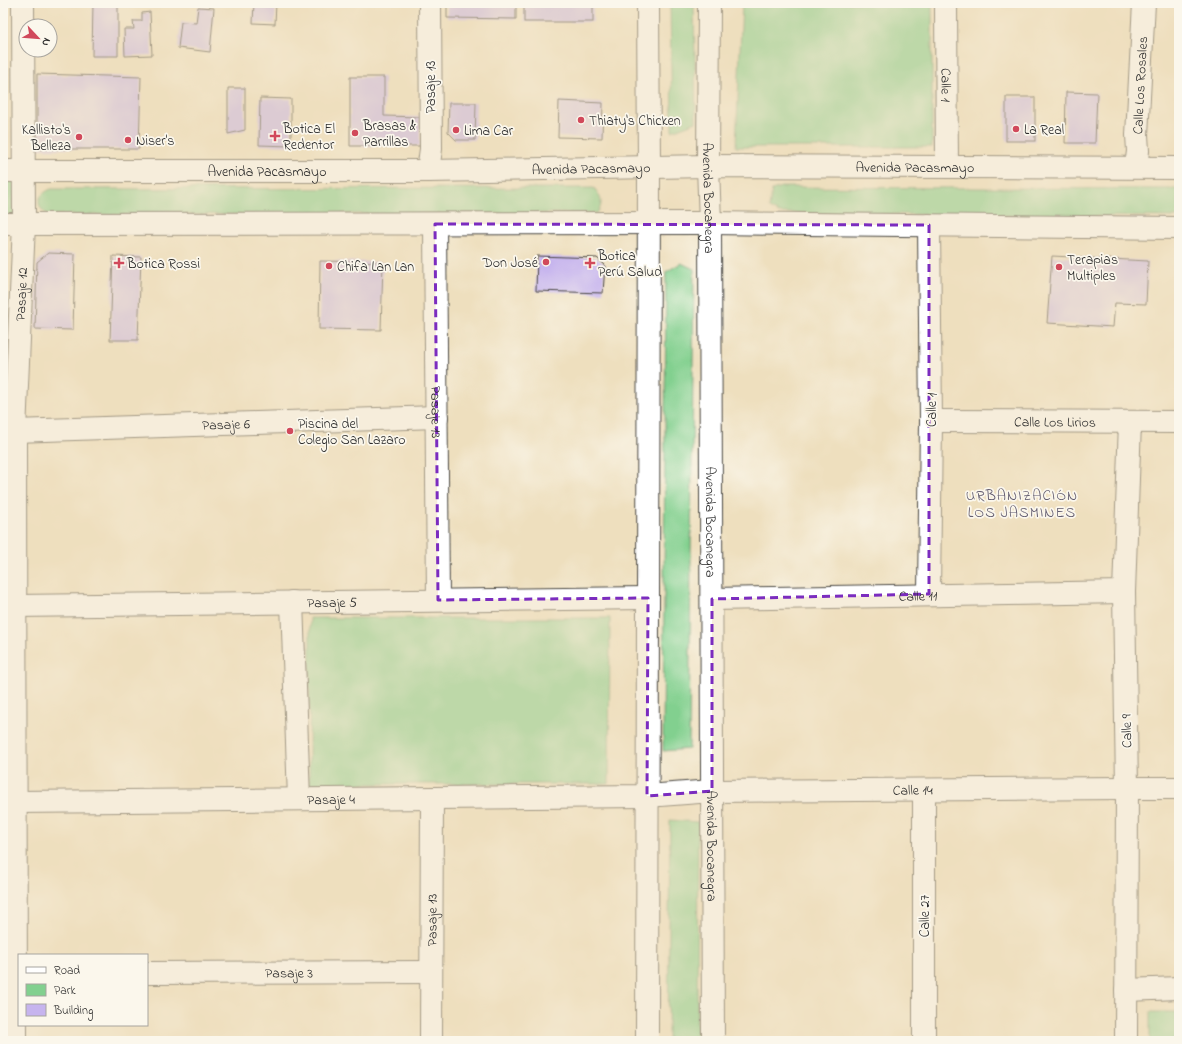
<svg xmlns="http://www.w3.org/2000/svg" width="1182" height="1044" viewBox="0 0 1182 1044" font-family="'Indie Flower',sans-serif">
	<style>
		.green { fill: #82d08f; stroke: #567e5d }
		.building { fill: #c6b4ee }
		.lines { fill: none; stroke-linecap: round; stroke-linejoin: round }
		.street-casing { stroke: #484641; stroke-width: 24 }
		.secondary-casing { stroke: #484641; stroke-width: 24 }
		.street { stroke: #fff; stroke-width: 22 }
		.secondary { stroke: #fff; stroke-width: 22 }
		.marked { fill: none; stroke: #7b2cbf; stroke-width: 3; stroke-dasharray: 8 5; stroke-linejoin: round }
		.poi-dot { fill: #d1495b; stroke: #fbf7ec; stroke-width: 1.5 }
		.labels { text-anchor: middle; stroke-width: 3.5; stroke-linejoin: round; paint-order: stroke }
		.street-label { font-size: 14px; fill: #2b2b2b; stroke: #fbf7ec }
		.poi-label { font-size: 14px; fill: #2b2b2b; stroke: #fbf7ec; text-anchor: start }
		.neighbourhood-label { font-size: 15px; letter-spacing: 1px; fill: #615b6f; stroke: #fbf7ec }
	</style>
	<rect width="100%" height="100%" fill="#fbf7ec"/>
	<filter id="ink" filterUnits="userSpaceOnUse"><feTurbulence type="fractalNoise" baseFrequency=".025" numOctaves="2"/><feDisplacementMap in="SourceGraphic" scale="8" xChannelSelector="R" yChannelSelector="G"/><feConvolveMatrix kernelMatrix="1 2 1 2 8 2 1 2 1" color-interpolation-filters="sRGB"/></filter>
	<filter id="wash" filterUnits="userSpaceOnUse"><feTurbulence type="fractalNoise" baseFrequency=".012" numOctaves="4" result="noise"/><feDisplacementMap in="SourceGraphic" scale="16" xChannelSelector="R" yChannelSelector="G"/><feGaussianBlur stdDeviation="0.9" result="paint"/><feColorMatrix in="noise" values="0 0 0 0 0 0 0 0 0 0 0 0 0 0 0 0 0 1.4 0 .05"/><feComposite in="paint" operator="in"/></filter>
	<g filter="url(#wash)">
		<rect width="100%" height="100%" fill="#eedfbe"/>
		<!-- green -->
		<g class="green">
			<polygon points="670,3 694,3 696,122 672,131"/>
			<polygon points="742,3 932,3 932,147 736,147"/>
			<polygon points="3,171 23,171 24,224 3,224"/>
			<polygon points="781,187 1179,189 1179,217 779,213 769,208 772,190"/>
			<path d="M594,188C601,196 604,204 597,213L48,215C34,205 37,195 51,189Z"/>
			<polygon points="681,263 694,269 689,749 663,751 666,272"/>
			<polygon points="310,618 610,618 609,784 309,784"/>
			<polygon points="670,820 698,822 697,1041 668,1041"/>
			<rect x="1150" y="1012" width="29" height="29"/>
		</g>
		<g id="blocks">
			<!-- building -->
			<g class="building">
				<polygon points="93,3 118,3 118,56 92,56"/>
				<polygon points="254,3 276,3 275,24 253,23"/>
				<polygon points="447,3 516,3 516,19 447,18"/>
				<rect x="524" y="3" width="69" height="19"/>
				<polygon points="198,7 214,8 210,52 178,48 181,22 196,23"/>
				<polygon points="150,12 152,55 125,56 124,29 134,29 133,21 142,21 142,13"/>
				<polygon points="37,74 141,77 139,149 37,149"/>
				<polygon points="350,77 384,77 384,116 420,117 420,146 350,146"/>
				<polygon points="228,88 245,88 245,130 228,134"/>
				<polygon points="1066,92 1097,93 1095,143 1065,143"/>
				<rect x="1006" y="97" width="29" height="44"/>
				<polygon points="260,98 291,99 291,146 259,145"/>
				<polygon points="559,101 603,103 602,138 558,137"/>
				<polygon points="3,102 5,102 4,125 3,125"/>
				<polygon points="449,103 476,103 475,140 456,140 448,132"/>
				<polygon points="48,253 75,254 73,330 35,329 37,262"/>
				<polygon points="113,256 141,257 138,340 110,340"/>
				<polygon points="537,256 597,258 605,265 603,293 536,291"/>
				<polygon points="1052,256 1148,261 1146,304 1115,303 1113,327 1047,323"/>
				<polygon points="320,261 383,262 381,330 319,329"/>
			</g>
		</g>
	</g>
	<g filter="url(#ink)">
		<use href="#blocks" fill-opacity="0" stroke="#484641" stroke-width="1"/>
		<g class="lines">
			<!-- street casing -->
			<g class="street-casing">
				<g id="street">
					<path id="s1" d="M946,3L947,167"/>
					<path id="s2" d="M1136,167L1138,151L1137,135L1144,3"/>
					<polyline points="428,171 431,149 430,3"/>
					<path id="s3" d="M435,224L438,600"/>
					<path id="s4" d="M931,421L1179,422"/>
					<path id="s5" d="M15,431L437,417"/>
					<polyline points="929,594 931,421 929,225"/>
					<path id="s6" d="M712,599L1124,592"/>
					<polyline points="292,602 299,799"/>
					<path id="s7" d="M15,606L648,598"/>
					<polyline points="924,790 924,1041"/>
					<path id="s8" d="M15,802L647,796L712,791L1127,788H1179"/>
					<path id="s9" d="M147,973L431,972"/>
					<polyline points="1126,990 1179,988"/>
					<path id="s10" d="M16,1041L15,431L24,224L23,3"/>
					<path id="s11" d="M431,1041L432,798"/>
					<polyline points="1126,1041 1127,788 1124,592 1130,422"/>
				</g>
			</g>
			<!-- secondary casing -->
			<g class="secondary-casing">
				<g id="secondary">
					<path id="s12" d="M709,3L708,166L710,223L713,1041"/>
					<path id="s13" d="M3,171H428L708,166L1179,168"/>
					<polyline points="3,224 710,223 1179,228"/>
					<polyline points="647,1041 649,167 648,3"/>
				</g>
			</g>
			<!-- street -->
			<use href="#street" class="street"/>
			<!-- secondary -->
			<use href="#secondary" class="secondary"/>
		</g>
	</g>
	<!-- marked area -->
	<path d="M0 0H1182V1044H0ZM435,224L929,225V594L712,599V791L647,796L648,598L438,600Z" fill="#eedfbe" fill-opacity=".55" fill-rule="evenodd"/>
	<path class="marked" d="M435,224L929,225V594L712,599V791L647,796L648,598L438,600Z"/>
	<!-- markers -->
	<g class="poi-dot">
		<circle cx="581" cy="120" r="4"/>
		<circle cx="1016" cy="129" r="4"/>
		<circle cx="456" cy="130" r="4"/>
		<circle cx="355" cy="133" r="4"/>
		<path d="M273 130h4v4h4v4h-4v4h-4v-4h-4v-4h4z"/>
		<circle cx="79" cy="137" r="4"/>
		<circle cx="128" cy="140" r="4"/>
		<circle cx="546" cy="262" r="4"/>
		<path d="M117 257h4v4h4v4h-4v4h-4v-4h-4v-4h4z"/>
		<path d="M588 257h4v4h4v4h-4v4h-4v-4h-4v-4h4z"/>
		<circle cx="329" cy="266" r="4"/>
		<circle cx="1059" cy="267" r="4"/>
		<circle cx="290" cy="431" r="4"/>
	</g>
	<g class="labels">
		<!-- street labels -->
		<g class="street-label">
			<text dy="5" stroke="none"><textPath href="#s1" startOffset="82">Calle 1</textPath></text>
			<text dy="5" stroke="none"><textPath href="#s2" startOffset="82">Calle Los Rosales</textPath></text>
			<text transform="translate(430 87) rotate(-90)" y="5">Pasaje 13</text>
			<text dy="5" stroke="none"><textPath href="#s13" startOffset="912">Avenida Pacasmayo</textPath></text>
			<text dy="5" stroke="none"><textPath href="#s13" startOffset="588">Avenida Pacasmayo</textPath></text>
			<text dy="5" stroke="none"><textPath href="#s13" startOffset="264">Avenida Pacasmayo</textPath></text>
			<text dy="5" stroke="none"><textPath href="#s12" startOffset="195">Avenida Bocanegra</textPath></text>
			<text dy="5" stroke="none"><textPath href="#s10" startOffset="747">Pasaje 12</textPath></text>
			<text transform="translate(931 410) rotate(-90)" y="5">Calle 1</text>
			<text dy="5" stroke="none"><textPath href="#s3" startOffset="188">Pasaje 13</textPath></text>
			<text dy="5" stroke="none"><textPath href="#s4" startOffset="124">Calle Los Lirios</textPath></text>
			<text dy="5" stroke="none"><textPath href="#s5" startOffset="211">Pasaje 6</textPath></text>
			<text dy="5" stroke="none"><textPath href="#s12" startOffset="519">Avenida Bocanegra</textPath></text>
			<text dy="5" stroke="none"><textPath href="#s6" startOffset="206">Calle 11</textPath></text>
			<text dy="5" stroke="none"><textPath href="#s7" startOffset="317">Pasaje 5</textPath></text>
			<text transform="translate(1126 731) rotate(-91)" y="5">Calle 9</text>
			<text dy="5" stroke="none"><textPath href="#s8" startOffset="898">Calle 14</textPath></text>
			<text dy="5" stroke="none"><textPath href="#s8" startOffset="316">Pasaje 4</textPath></text>
			<text dy="5" stroke="none"><textPath href="#s12" startOffset="843">Avenida Bocanegra</textPath></text>
			<text transform="translate(924 916) rotate(-90)" y="5">Calle 27</text>
			<text dy="5" stroke="none"><textPath href="#s11" startOffset="121">Pasaje 13</textPath></text>
			<text dy="5" stroke="none"><textPath href="#s9" startOffset="142">Pasaje 3</textPath></text>
		</g>
		<!-- poi labels -->
		<g class="poi-label">
			<text x="589" y="125">Thiaty's Chicken</text>
			<text x="363" y="130">Brasas &amp;<tspan x="363" dy="16">Parrillas</tspan></text>
			<text x="283" y="133">Botica El<tspan x="283" dy="16">Redentor</tspan></text>
			<text x="71" y="134" text-anchor="end">Kallisto's<tspan x="71" dy="16">Belleza</tspan></text>
			<text x="1024" y="134">La Real</text>
			<text x="464" y="135">Lima Car</text>
			<text x="136" y="145">Niser's</text>
			<text x="598" y="260">Botica<tspan x="598" dy="16">Perú Salud</tspan></text>
			<text x="1067" y="264">Terapias<tspan x="1067" dy="16">Multiples</tspan></text>
			<text x="538" y="267" text-anchor="end">Don José</text>
			<text x="127" y="268">Botica Rossi</text>
			<text x="337" y="271">Chifa Lan Lan</text>
			<text x="298" y="428">Piscina del<tspan x="298" dy="16">Colegio San Lazaro</tspan></text>
		</g>
		<!-- neighbourhood labels -->
		<g class="neighbourhood-label">
			<text x="1022" y="500">URBANIZACIÓN<tspan x="1022" dy="17">LOS JASMINES</tspan></text>
		</g>
	</g>
	<!-- margin -->
	<rect width="1182" height="1044" fill="none" stroke="#fbf7ec" stroke-width="16"/>
	<!-- legend -->
	<rect x="18" y="954" width="130" height="72" fill="#fbf7ec" stroke="#a8a59f"/>
	<rect x="26" y="967" width="20" height="6" fill="#ffffff" stroke="#a8a59f"/>
	<text x="54" y="974" font-size="12" fill="#2b2b2b">Road</text>
	<rect x="26" y="984" width="20" height="12" fill="#82d08f" stroke="#a8a59f"/>
	<text x="54" y="994" font-size="12" fill="#2b2b2b">Park</text>
	<rect x="26" y="1004" width="20" height="12" fill="#c6b4ee" stroke="#a8a59f"/>
	<text x="54" y="1014" font-size="12" fill="#2b2b2b">Building</text>
	<!-- north arrow -->
	<g transform="translate(38 38) rotate(116)"><circle r="19" fill="#fbf7ec" stroke="#a8a59f"/>
	<path d="M0-3L7 15L0 10L-7 15Z" fill="#d1495b"/>
	<text y="-6" font-size="11" font-weight="bold" text-anchor="middle" fill="#2b2b2b">N</text>
	</g>
</svg>
